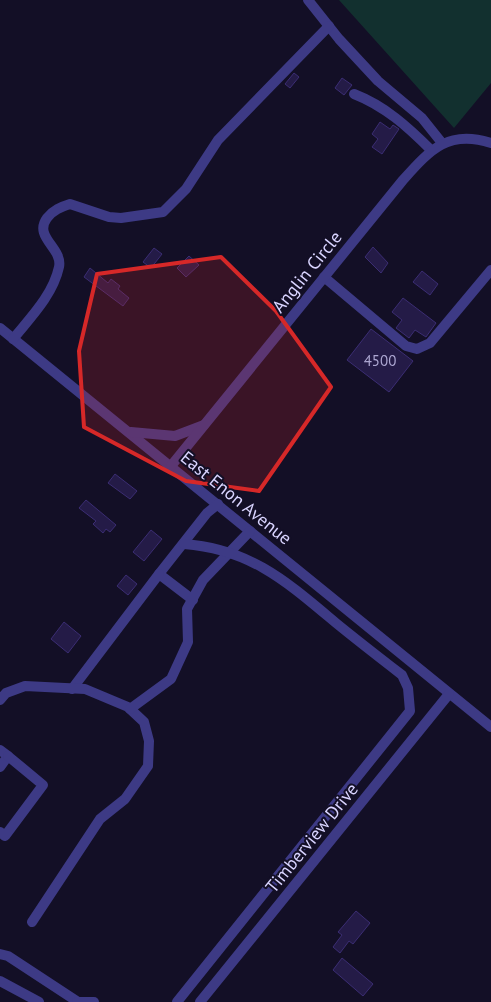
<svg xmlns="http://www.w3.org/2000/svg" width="491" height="1002" viewBox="0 0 491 1002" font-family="'PT Sans',sans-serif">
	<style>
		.green { fill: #12302f }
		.building { fill: #241b47; stroke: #3b2d73 }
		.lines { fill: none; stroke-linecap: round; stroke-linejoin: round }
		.minor { stroke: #3d3a85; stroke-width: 10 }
		.marked { fill: #d62828; fill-opacity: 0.2; stroke: #d62828; stroke-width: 4; stroke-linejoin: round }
		.labels { text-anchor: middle; stroke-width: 4; stroke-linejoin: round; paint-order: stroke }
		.number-label { font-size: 15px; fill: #aca6d1 }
		.street-label { font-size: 18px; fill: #d9d4ff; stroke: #130f26 }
	</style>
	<rect width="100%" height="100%" fill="#130f26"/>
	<!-- green -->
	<polygon class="green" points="339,0 491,0 491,83 454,128"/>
	<!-- building -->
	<g class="building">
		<polygon points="294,73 299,77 290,88 285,84"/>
		<polygon points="342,78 352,85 344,95 335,88"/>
		<polygon points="380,122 390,129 393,125 399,129 382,154 372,147 378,139 372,134"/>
		<polygon points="373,247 388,263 381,273 365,257"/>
		<polygon points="154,248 162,254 151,268 143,262"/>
		<polygon points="189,256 199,265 186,277 177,268"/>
		<polygon points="90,268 108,283 111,279 120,286 118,289 129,298 123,306 84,277"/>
		<polygon points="422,271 438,284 430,295 413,282"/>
		<polygon points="403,298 436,323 426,337 415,330 409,338 396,328 402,320 392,312"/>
		<polygon points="371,329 413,361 389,392 347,360"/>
		<polygon points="115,474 137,491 130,499 108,483"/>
		<polygon points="86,500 116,525 110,532 106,529 103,533 93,524 96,521 79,508"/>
		<polygon points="151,530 162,539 144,561 133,552"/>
		<polygon points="126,575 137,584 128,595 117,586"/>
		<polygon points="64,622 81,636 68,653 51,639"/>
		<polygon points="356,911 370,923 353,944 349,941 340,953 333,947 342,935 338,932"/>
		<polygon points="342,958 373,984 363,996 333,970"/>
	</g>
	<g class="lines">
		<!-- minor -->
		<g class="minor">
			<polyline points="308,0 339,39 378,81 422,118 442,143"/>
			<path d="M354,94C385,106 408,127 431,150"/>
			<polyline points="324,277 406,346 417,349 430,343 491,270"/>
			<polyline points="0,328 491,727"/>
			<path d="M13,339C30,318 53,295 59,267C63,248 33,237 47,218C53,210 61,207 70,204L109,217L121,218L163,212L186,189L218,140L329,26"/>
			<polyline points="131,432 175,436 204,425"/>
			<path d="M171,466L403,180C430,150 448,129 491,143"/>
			<polyline points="193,600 159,574 207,513 218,504"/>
			<polyline points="72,689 159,574"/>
			<polyline points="0,700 6,693 25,686 85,689 128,707 144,722 149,741 148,766 125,799 100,819 32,922"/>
			<polyline points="130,709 171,679 188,642 187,609 203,580 250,531"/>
			<polyline points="0,750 8,756 0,767"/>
			<polyline points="0,832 5,836 43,785 8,756"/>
			<polyline points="0,954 8,956 78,1002"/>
			<polyline points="0,981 39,1002"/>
			<polyline points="77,1002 94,1002"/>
			<path d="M177,1002L410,711L408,688L402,675C380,658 358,641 336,623C287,582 251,549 184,544"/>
			<polyline points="200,1002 449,694"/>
		</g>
	</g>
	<!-- marked area -->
	<path class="marked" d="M221,257L276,311L331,387L259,491L186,481L84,427L79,351L97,274Z"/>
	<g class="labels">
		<!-- number labels -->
		<g class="number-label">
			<text x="380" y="366">4500</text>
		</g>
		<!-- street labels -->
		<g class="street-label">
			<text transform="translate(307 272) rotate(-51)" y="6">Anglin Circle</text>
			<text transform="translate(236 498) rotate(39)" y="6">East Enon Avenue</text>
			<text transform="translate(312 838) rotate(-51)" y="6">Timberview Drive</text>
		</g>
	</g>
</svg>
